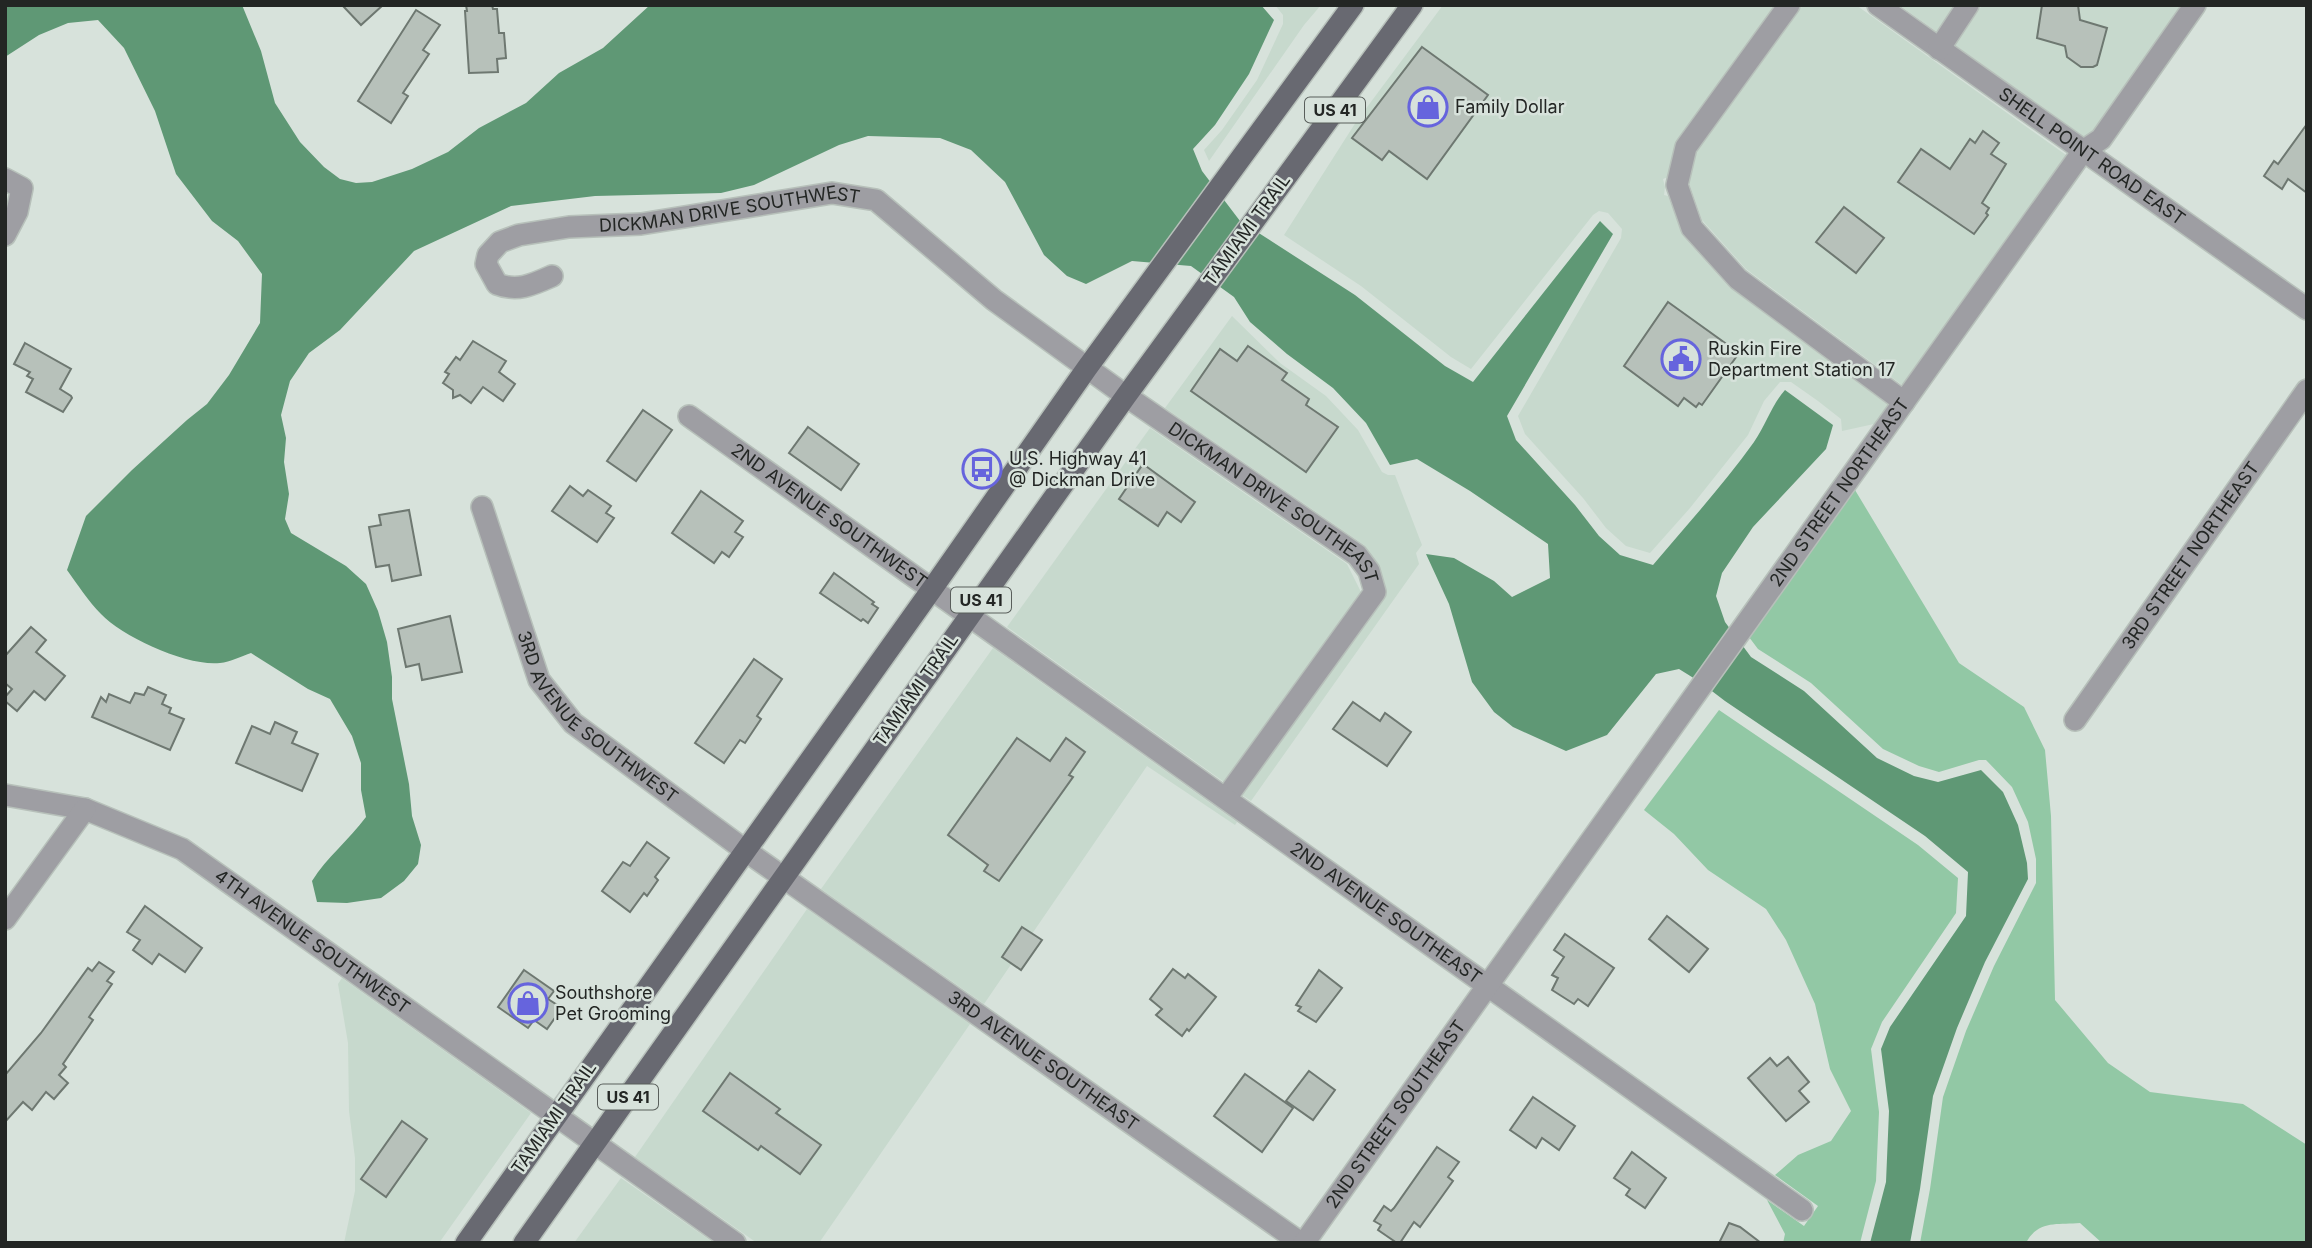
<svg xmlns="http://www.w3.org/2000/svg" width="2312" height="1248" viewBox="0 0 2312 1248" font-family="Inter,sans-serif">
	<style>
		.built { fill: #c7d9cd }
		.green { fill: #92c8a5 }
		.water { fill: #5f9875 }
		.building { fill: #b7c1ba; stroke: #6e7871; stroke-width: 2 }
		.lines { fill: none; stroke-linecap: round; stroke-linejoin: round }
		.minor-casing { stroke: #b7c0ba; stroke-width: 24 }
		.major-casing { stroke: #b7c0ba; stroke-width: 24 }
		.minor { stroke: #9e9ea3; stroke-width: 21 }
		.major { stroke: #686971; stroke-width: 21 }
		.labels { text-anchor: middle; stroke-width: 5; stroke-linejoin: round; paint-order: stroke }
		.shield { fill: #d7e2db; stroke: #595e5b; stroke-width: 2 }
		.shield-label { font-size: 16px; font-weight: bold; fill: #232624 }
		.poi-label { font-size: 18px; fill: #232624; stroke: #d7e2db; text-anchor: start }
		.street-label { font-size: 18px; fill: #232624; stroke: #d7e2db }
	</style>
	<rect width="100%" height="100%" fill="#d7e2db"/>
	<!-- built -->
	<g class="built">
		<polygon points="1275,5 1321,5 1304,25 1209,161 1204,150 1222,130 1257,80 1283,24 1283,15"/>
		<polygon points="1443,5 1775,5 1677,141 1668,177 1663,179 1665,187 1664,195 1668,196 1683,236 1729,287 1888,405 1874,424 1842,431 1841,419 1818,401 1791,382 1780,382 1764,401 1748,435 1690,508 1650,553 1626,546 1606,528 1583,498 1525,434 1518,416 1621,238 1622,229 1608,213 1599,211 1593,215 1471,369 1451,357 1361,286 1284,235 1356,122"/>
		<polygon points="1803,5 1856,5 2066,155 1902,385 1746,269 1702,220 1689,183 1697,151"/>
		<polygon points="1899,5 1955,5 1937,32"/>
		<polygon points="1982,5 2182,5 2093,131 2084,137 1955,45"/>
		<polygon points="1232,316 1280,363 1326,396 1358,430 1382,472 1388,475 1395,475 1422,545 1416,553 1419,564 1251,801 1242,795 1384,598 1385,585 1364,545 1165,408"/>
		<polygon points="1150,428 1347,564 1361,592 1224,782 1007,627"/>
		<polygon points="993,648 1237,822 1235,825 1147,766 984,1004 821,889"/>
		<polygon points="807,909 970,1024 819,1243 757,1243 635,1157"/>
		<polygon points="342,978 531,1113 439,1243 344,1243 355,1191 355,1158 349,1111 348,1043 338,984"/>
		<polygon points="621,1178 714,1243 574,1243"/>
	</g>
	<!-- green -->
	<g class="green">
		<path d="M1855,490L1959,663L2024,707L2045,750L2051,816L2055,1000L2108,1063L2150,1092L2243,1104L2307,1145V1243H2102L2080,1223C2057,1225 2038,1220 2026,1243H1920L1930,1189L1943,1097L1966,1031L1994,966L2036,883V859L2028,822L2012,787L1986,760H1979L1939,772L1919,766L1883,749L1811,683L1758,649L1749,637Z"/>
		<polygon points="1719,710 1918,845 1958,878 1956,913 1882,1022 1871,1049 1879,1112 1876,1181 1860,1243 1783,1243 1785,1234 1767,1200 1804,1226 1818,1206 1775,1175 1798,1155 1831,1141 1851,1111 1830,1069 1815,1004 1786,940 1766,909 1708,870 1674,834 1644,810"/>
	</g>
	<!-- water -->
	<path class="water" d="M5,5H242L261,51L275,103L300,142L324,167L340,179L356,183L372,182L412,169L448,152L479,128L526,103L559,73L603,48L650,5H1261L1274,20L1249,74L1215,125L1193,149L1202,171L1240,221L1355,295L1445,366L1473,382L1600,221L1613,234L1507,416L1516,440L1575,505L1599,536L1620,555L1653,565C1687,525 1723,485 1754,442C1766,425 1771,406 1785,390L1833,425L1826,449L1753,527L1722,573L1716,596L1725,622L1751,657L1804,691L1877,758L1914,776L1938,782L1981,770L2003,792L2018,825L2027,863L2028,879L1985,962L1957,1028L1933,1096L1920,1189L1910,1243H1870L1886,1182L1889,1111L1881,1049L1890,1027L1966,916L1968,872L1925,836L1725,701L1700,682L1679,669L1656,674L1607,735L1566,751L1513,727L1494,712L1472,682L1449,604L1426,554L1454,558L1494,581L1512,597L1550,578L1548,544L1470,491L1417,459L1390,465L1366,423L1333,388L1287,354L1250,322L1234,297L1191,266L1132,261L1086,284L1067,276L1044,255L1005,182L971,150L940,138L868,136L839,145L754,185L721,193L595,196L511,206L414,251L340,330L309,353L290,381L281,415L286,438L284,462L289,494L285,519L291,533L346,566L366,584L378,611L387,642L392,677V699L409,784L412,816L421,845L418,864L404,881L381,898L347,903L317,902L312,881C327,857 349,840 366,817L361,790V763L352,736L330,699L308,689L251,653C242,656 230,662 220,663C189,667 122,637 101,614C88,601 78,585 67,570L86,516L132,470L187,420L207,404L229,375L260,323L262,274L238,241L212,221L176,174L155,111L124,48L98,20L68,23L39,35L5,57Z"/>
	<!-- building -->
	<g class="building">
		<polygon points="342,5 383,5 361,25"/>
		<polygon points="466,5 492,5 493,9 497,9 499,33 504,33 506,58 497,59 498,72 469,73 465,11 467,11"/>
		<polygon points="2042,5 2078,5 2080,20 2107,28 2097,65 2093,67 2081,67 2067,57 2065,46 2037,38"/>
		<polygon points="416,10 440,25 423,50 429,54 403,93 408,96 391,123 358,101"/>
		<polygon points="1422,47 1488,95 1427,179 1389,151 1382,160 1352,138"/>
		<polygon points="2307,124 2307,193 2288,179 2282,189 2264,176 2274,161 2278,164"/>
		<polygon points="1983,131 1999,143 1991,154 2006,164 1982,203 1989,208 1986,213 1988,215 1974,234 1898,182 1921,149 1950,169 1970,139 1975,143"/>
		<polygon points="1844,207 1884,238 1856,273 1816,242"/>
		<polygon points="1668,302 1739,353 1702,405 1699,403 1696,407 1684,398 1678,406 1624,366"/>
		<polygon points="473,341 506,361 499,372 515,384 503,401 483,387 471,403 460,395 453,398 453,390 443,383 449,374 445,372 456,357 460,360"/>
		<polygon points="25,343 71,369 60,389 71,396 72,398 63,412 26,392 33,379 27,376 30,372 14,364"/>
		<polygon points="1248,346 1287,373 1282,380 1309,399 1306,405 1338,427 1306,472 1191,391 1220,349 1237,361"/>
		<polygon points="643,410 672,430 636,481 607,461"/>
		<polygon points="808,427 859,464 841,490 789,453"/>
		<polygon points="1143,464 1195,502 1181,522 1167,512 1158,526 1119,499"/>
		<polygon points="570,486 583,496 588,490 611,506 606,513 614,518 597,542 552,511"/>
		<polygon points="701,491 743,521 735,532 743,537 729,557 722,552 714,563 672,533"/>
		<polygon points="409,510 421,575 392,581 389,565 376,567 369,527 381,525 379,515"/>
		<polygon points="834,573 874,602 872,604 878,608 868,623 863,619 861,621 820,593"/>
		<polygon points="450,616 462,672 422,680 419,664 406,667 398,629"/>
		<polygon points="31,627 46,640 36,652 65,676 45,700 34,691 17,711 5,701 5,697 12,689 5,683 5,656"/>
		<polygon points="754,659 782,679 757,716 761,719 745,743 740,740 724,763 695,743"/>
		<polygon points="148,687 166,695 162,704 171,708 169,713 184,719 170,750 92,717 101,697 106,702 109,694 130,703 135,693 144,695"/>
		<polygon points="1353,702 1380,721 1385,713 1411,732 1387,766 1333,729"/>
		<polygon points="275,722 297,732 292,743 318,754 302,791 236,763 252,726 270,734"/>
		<polygon points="1017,738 1050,761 1066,738 1085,752 1069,775 1073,777 999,881 984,871 988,865 948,835"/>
		<polygon points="647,842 669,858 655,877 658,880 647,896 644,893 630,912 602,891 623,862 630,866"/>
		<polygon points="145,906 202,948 185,972 159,954 152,964 133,950 140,940 127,932"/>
		<polygon points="1667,916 1708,949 1689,972 1649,939"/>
		<polygon points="1022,927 1042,940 1021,970 1002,957"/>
		<polygon points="1565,934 1614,968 1588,1006 1578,999 1574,1004 1552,990 1558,978 1552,975 1564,957 1554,950"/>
		<polygon points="99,962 114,972 107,981 112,984 89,1017 93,1020 63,1064 66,1067 59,1075 68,1083 54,1099 46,1092 32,1110 23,1102 5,1122 5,1075 41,1033 88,968 92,971"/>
		<polygon points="1173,969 1185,978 1188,974 1216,997 1189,1031 1187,1029 1182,1036 1156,1015 1162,1009 1150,999"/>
		<polygon points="524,970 554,991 548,999 562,1008 547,1029 534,1020 528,1028 498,1007"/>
		<polygon points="1319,970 1342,988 1316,1022 1298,1011 1301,1007 1296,1005"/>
		<polygon points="1788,1057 1809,1082 1799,1091 1809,1102 1786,1121 1748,1078 1770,1058 1777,1066"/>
		<polygon points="1309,1071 1335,1090 1313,1120 1286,1101"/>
		<polygon points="730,1073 780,1109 776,1113 821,1145 800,1174 761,1146 758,1150 703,1111"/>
		<polygon points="1245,1074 1293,1108 1262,1152 1214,1116"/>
		<polygon points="1533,1097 1575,1126 1559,1150 1542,1138 1536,1148 1510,1130"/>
		<polygon points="402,1121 427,1139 386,1197 361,1179"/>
		<polygon points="1437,1147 1459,1162 1448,1177 1453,1181 1420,1227 1414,1222 1400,1243 1397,1243 1378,1230 1381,1225 1374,1221 1384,1206 1391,1211 1394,1208"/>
		<polygon points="1632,1152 1666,1178 1645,1208 1626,1195 1630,1189 1614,1178"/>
		<polygon points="1729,1223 1740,1227 1761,1243 1719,1243"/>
	</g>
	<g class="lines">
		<!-- minor casing -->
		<g class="minor-casing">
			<g id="minor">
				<polyline points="1789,5 1686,147 1677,185 1692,228 1738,279 1904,402"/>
				<path id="s1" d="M1878,5L2307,309"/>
				<polyline points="1939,49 1968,5"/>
				<polyline points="5,179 22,188 17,212 5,235"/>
				<path id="s2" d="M552,276C532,285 517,292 497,284L486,264L488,255L500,242L519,235L569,227L641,224L832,193L876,200L994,300L1126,396L1357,555L1369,571L1375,592L1226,798"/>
				<path id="s3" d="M689,416L1802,1210"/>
				<path id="s4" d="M482,507L539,680L573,723L746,851L1301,1243"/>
				<path id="s5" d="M2075,720L2307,390"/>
				<path id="s6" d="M5,795L85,809L182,849L735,1243"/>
				<polyline points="5,919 85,809"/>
				<path id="s7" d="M1304,1243L2083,151L2101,139L2195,5"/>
			</g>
		</g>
		<!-- major casing -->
		<g class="major-casing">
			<g id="major">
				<polyline points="466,1243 932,589 1087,368 1353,5"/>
				<polyline points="524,1243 1126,396 1412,5"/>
			</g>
		</g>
		<!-- minor -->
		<use href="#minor" class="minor"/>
		<!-- major -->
		<use href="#major" class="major"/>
	</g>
	<!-- icons -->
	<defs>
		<g id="shop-ring" transform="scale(2.0125)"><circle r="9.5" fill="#d7e2db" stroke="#6664dd" stroke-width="1.5"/><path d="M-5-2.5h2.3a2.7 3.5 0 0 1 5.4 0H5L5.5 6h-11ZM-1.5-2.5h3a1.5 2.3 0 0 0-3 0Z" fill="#6664dd"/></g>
		<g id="civic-ring" transform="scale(2.0125)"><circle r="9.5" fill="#d7e2db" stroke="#6664dd" stroke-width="1.5"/><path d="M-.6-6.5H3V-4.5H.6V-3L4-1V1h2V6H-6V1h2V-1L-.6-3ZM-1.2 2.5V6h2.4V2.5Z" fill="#6664dd"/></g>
		<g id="bus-ring" transform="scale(2.0125)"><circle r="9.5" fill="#d7e2db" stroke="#6664dd" stroke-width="1.5"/><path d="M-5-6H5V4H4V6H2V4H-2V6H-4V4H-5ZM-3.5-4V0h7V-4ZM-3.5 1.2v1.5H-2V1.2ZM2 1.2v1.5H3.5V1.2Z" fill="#6664dd"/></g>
	</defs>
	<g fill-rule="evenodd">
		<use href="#shop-ring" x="1428" y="107"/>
		<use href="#civic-ring" x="1681" y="359"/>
		<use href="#bus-ring" x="982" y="469"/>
		<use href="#shop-ring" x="528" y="1003"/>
	</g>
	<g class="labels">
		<!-- shield labels -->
		<g class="shield">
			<rect x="1305" y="97.5" width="60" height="25" rx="5"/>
			<rect x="951" y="587.5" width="60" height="25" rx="5"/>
			<rect x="598" y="1084.5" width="60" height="25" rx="5"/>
		</g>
		<g class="shield-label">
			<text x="1335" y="116">US 41</text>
			<text x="981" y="606">US 41</text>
			<text x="628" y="1103">US 41</text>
		</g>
		<!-- poi labels -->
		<g class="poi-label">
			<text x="1455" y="113">Family Dollar</text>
			<text x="1708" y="355">Ruskin Fire<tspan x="1708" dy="21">Department Station 17</tspan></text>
			<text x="1009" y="465">U.S. Highway 41<tspan x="1009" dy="21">@ Dickman Drive</tspan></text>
			<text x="555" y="999">Southshore<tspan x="555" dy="21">Pet Grooming</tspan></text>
		</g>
		<!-- street labels -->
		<g class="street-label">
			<text dy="6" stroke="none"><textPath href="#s1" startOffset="262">SHELL POINT ROAD EAST</textPath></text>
			<text dy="6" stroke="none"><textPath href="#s2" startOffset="340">DICKMAN DRIVE SOUTHWEST</textPath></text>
			<text transform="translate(1247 230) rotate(-54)" y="6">TAMIAMI TRAIL</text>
			<text dy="6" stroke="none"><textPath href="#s7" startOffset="922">2ND STREET NORTHEAST</textPath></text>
			<text dy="6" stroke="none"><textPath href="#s2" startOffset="989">DICKMAN DRIVE SOUTHEAST</textPath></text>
			<text dy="6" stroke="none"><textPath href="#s3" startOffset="172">2ND AVENUE SOUTHWEST</textPath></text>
			<text dy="6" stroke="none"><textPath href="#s5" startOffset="201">3RD STREET NORTHEAST</textPath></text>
			<text transform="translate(916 690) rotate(-55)" y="6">TAMIAMI TRAIL</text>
			<text dy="6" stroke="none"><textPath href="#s4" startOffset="248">3RD AVENUE SOUTHWEST</textPath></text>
			<text dy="6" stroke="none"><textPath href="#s3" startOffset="856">2ND AVENUE SOUTHEAST</textPath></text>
			<text dy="6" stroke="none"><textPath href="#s6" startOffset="346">4TH AVENUE SOUTHWEST</textPath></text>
			<text dy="6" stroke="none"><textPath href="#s4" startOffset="816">3RD AVENUE SOUTHEAST</textPath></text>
			<text dy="6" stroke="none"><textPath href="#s7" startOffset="158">2ND STREET SOUTHEAST</textPath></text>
			<text transform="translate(554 1118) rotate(-55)" y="6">TAMIAMI TRAIL</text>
		</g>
	</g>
	<!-- border -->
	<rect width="2312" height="1248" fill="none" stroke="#232624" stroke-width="14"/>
</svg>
